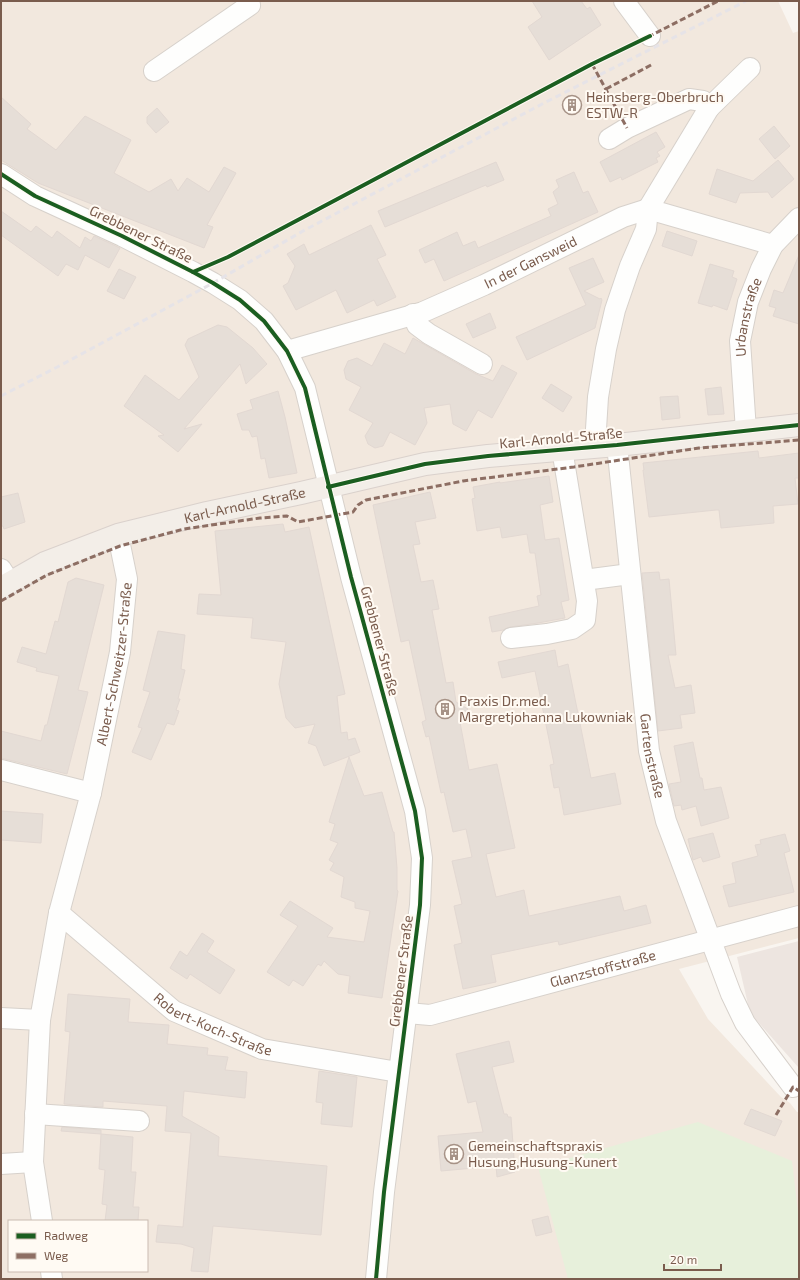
<svg xmlns="http://www.w3.org/2000/svg" width="800" height="1280" viewBox="0 0 800 1280" font-family="'Exo 2',sans-serif">
	<style>
		.residential { fill: #f2e8de; fill-rule: evenodd }
		.industrial { fill: #ede5e0 }
		.green { fill: #e7f0db }
		.building { fill: #e6ded7; stroke: #e2d8d2 }
		.lines { fill: none; stroke-linecap: round; stroke-linejoin: round }
		.minor-casing { stroke: #d7d1cb; stroke-width: 22 }
		.major-casing { stroke: #dad1cc; stroke-width: 24 }
		.minor { stroke: #fefefd; stroke-width: 20 }
		.major { stroke: #f3eee8; stroke-width: 22 }
		.rail { stroke: #e6e3e7; stroke-width: 3; stroke-dasharray: 6 4; stroke-linecap: butt }
		.quiet { stroke: #8d6e63; stroke-width: 3; stroke-dasharray: 6 3; stroke-linecap: butt }
		.cycleway-casing { stroke: #fffaf3; stroke-width: 6 }
		.cycleway { stroke: #1b5e20; stroke-width: 4 }
		.labels { text-anchor: middle; stroke-width: 4; stroke-linejoin: round; paint-order: stroke }
		.poi-label { font-size: 14px; fill: #7a5c4d; stroke: #fffaf3; text-anchor: start }
		.street-label { font-size: 14px; fill: #7a5c4d; stroke: #fffaf3 }
	</style>
	<rect width="100%" height="100%" fill="#f9f5f0"/>
	<!-- residential -->
	<path class="residential" d="M1,1H778L793,33L799,31V938L679,969L708,1019L781,1097L790,1103L797,1112H799V1279H1ZM9,1221H147V1271H9Z"/>
	<!-- industrial -->
	<polygon class="industrial" points="799,941 799,1068 750,1013 737,957"/>
	<!-- green -->
	<polygon class="green" points="698,1122 792,1161 799,1221 799,1279 568,1279 538,1167"/>
	<!-- building -->
	<g class="building">
		<polygon points="532,1 581,1 587,9 590,7 601,25 549,60 528,27 542,17"/>
		<polygon points="1,97 31,124 27,129 56,150 85,116 131,140 114,173 149,192 171,179 178,191 187,178 209,192 224,167 236,173 207,225 213,227 204,248 38,183 1,160"/>
		<polygon points="157,108 169,122 156,133 147,123 147,117"/>
		<polygon points="774,126 790,146 775,159 759,139"/>
		<polygon points="656,132 665,147 657,152 660,156 656,158 658,162 622,180 621,177 610,182 600,162"/>
		<polygon points="778,160 794,179 772,198 768,192 740,193 736,203 709,194 717,169 753,181"/>
		<polygon points="496,162 504,180 487,187 486,185 385,227 378,211"/>
		<polygon points="574,172 583,193 588,191 598,212 444,281 434,259 425,263 419,250 457,232 463,246 475,241 478,248 551,216 548,209 558,204 553,192 559,187 556,180"/>
		<polygon points="1,211 31,232 36,226 52,238 57,231 80,248 85,237 91,241 94,236 120,248 109,268 85,255 78,270 66,264 58,276 1,235"/>
		<polygon points="371,225 386,255 377,259 396,297 377,306 374,300 347,313 336,290 296,310 283,286 288,283 295,266 287,254 304,244 309,255"/>
		<polygon points="667,231 697,241 692,256 662,246"/>
		<polygon points="799,255 799,324 773,316 776,308 769,306 774,290 783,293"/>
		<polygon points="593,258 604,282 584,291 600,299 601,298 602,300 595,328 527,360 516,337 586,305 569,268"/>
		<polygon points="710,264 734,271 732,277 737,279 727,310 713,305 712,307 698,303"/>
		<polygon points="119,269 136,277 124,299 107,291"/>
		<polygon points="490,313 496,328 473,338 466,324"/>
		<polygon points="218,325 227,327 253,348 267,364 246,384 240,364 184,429 202,424 178,452 158,436 164,435 124,406 145,375 179,400 199,377 185,345 188,339"/>
		<polygon points="413,338 476,374 493,381 502,365 517,373 492,418 478,410 466,431 453,424 450,404 424,408 427,423 415,445 390,432 383,446 375,448 368,444 365,436 373,423 349,410 361,387 346,379 344,370 348,361 357,358 372,366 384,343 405,354"/>
		<polygon points="551,384 572,397 563,412 542,398"/>
		<polygon points="721,387 724,414 708,415 705,389"/>
		<polygon points="278,391 285,417 297,473 269,478 265,458 261,459 257,436 252,437 249,430 242,430 237,414 253,409 250,400"/>
		<polygon points="678,396 680,418 662,420 660,397"/>
		<polygon points="758,451 759,458 799,453 799,478 795,478 798,504 773,506 774,523 721,528 719,510 716,510 649,517 643,470 644,470 643,463"/>
		<polygon points="549,476 553,502 540,505 545,540 559,538 569,600 561,602 565,618 538,623 510,627 503,630 492,632 489,617 539,606 537,596 541,595 535,553 530,553 527,534 502,538 500,527 477,531 472,499 475,498 473,487 500,482 500,483"/>
		<polygon points="430,492 436,518 415,522 420,544 413,545 421,582 433,580 439,609 432,610 446,683 453,682 456,702 468,709 459,717 469,770 497,764 515,848 486,854 496,897 524,890 529,916 620,896 624,911 646,905 651,923 559,945 558,941 491,955 496,982 463,989 454,945 462,943 454,906 462,904 452,861 472,857 466,829 453,832 444,792 441,793 429,736 426,737 422,722 426,720 409,640 401,642 373,505"/>
		<polygon points="18,493 25,522 4,529 3,526 1,526 1,497"/>
		<polygon points="283,524 285,532 309,527 345,694 337,696 341,733 347,732 348,740 355,738 360,752 324,766 316,746 308,743 315,724 295,728 286,718 279,684 286,642 251,638 253,618 197,614 199,594 221,595 215,531"/>
		<polygon points="659,572 660,580 669,579 676,655 668,655 675,688 691,685 695,713 680,715 682,728 658,731 642,573"/>
		<polygon points="76,578 104,585 78,690 88,692 67,774 1,758 1,731 41,741 45,725 47,725 59,676 36,671 37,668 17,662 22,647 46,654 55,621 58,622 68,582"/>
		<polygon points="158,631 185,635 181,669 185,670 178,699 180,699 176,710 179,711 174,725 167,723 151,760 132,752 142,728 138,727 150,692 143,690"/>
		<polygon points="555,650 558,667 568,664 591,778 615,773 621,804 564,815 559,787 554,788 550,765 554,764 535,671 502,678 498,662"/>
		<polygon points="693,742 700,778 702,778 704,790 721,787 729,818 701,826 696,806 682,810 681,805 674,806 669,784 681,782 674,746"/>
		<polygon points="349,757 364,796 382,792 393,832 394,832 397,868 397,890 398,891 382,998 348,993 350,976 338,974 324,961 321,966 318,964 303,986 293,980 289,986 267,972 298,926 280,915 290,901 333,928 327,937 364,942 370,911 355,908 355,902 341,897 344,877 330,870 334,863 329,860 338,843 330,840 335,824 329,822"/>
		<polygon points="1,811 43,814 41,843 1,840"/>
		<polygon points="713,833 720,857 703,862 701,857 693,860 688,839"/>
		<polygon points="785,834 790,851 784,853 794,892 729,907 723,886 736,883 732,863 758,856 755,845 761,844 760,840"/>
		<polygon points="202,933 214,941 207,952 235,970 220,994 190,974 187,979 170,968 180,951 187,956"/>
		<polygon points="68,994 130,999 128,1022 169,1025 167,1044 208,1048 207,1055 228,1057 225,1070 247,1072 245,1098 184,1091 182,1116 219,1137 218,1156 327,1166 321,1235 213,1226 208,1272 191,1271 194,1248 181,1244 156,1242 158,1225 183,1227 191,1133 165,1131 167,1106 103,1101 103,1107 64,1104 70,1032 65,1031"/>
		<polygon points="509,1041 514,1062 492,1067 504,1114 507,1114 508,1117 511,1117 515,1172 497,1177 496,1166 441,1171 438,1136 483,1132 476,1101 468,1103 456,1054"/>
		<polygon points="319,1071 357,1077 352,1127 321,1124 323,1103 316,1102"/>
		<polygon points="751,1109 782,1121 775,1136 744,1124"/>
		<polygon points="62,1127 101,1130 101,1134 61,1131"/>
		<polygon points="101,1134 133,1137 131,1172 136,1172 133,1207 139,1207 138,1221 105,1221 107,1205 102,1204 105,1170 99,1169"/>
		<polygon points="548,1216 552,1232 536,1236 532,1220"/>
	</g>
	<g class="lines">
		<!-- minor casing -->
		<g class="minor-casing">
			<g id="minor">
				<polyline points="624,1 650,36"/>
				<polyline points="154,71 250,5 249,1"/>
				<polyline points="709,108 750,68"/>
				<polyline points="1,174 35,196 122,236 193,272 213,283 240,300 264,321 287,351 305,388 351,577 415,811 422,858 420,905 384,1192 376,1279"/>
				<polyline points="413,314 417,325 429,334 482,364"/>
				<path id="s1" d="M287,351L423,312L484,285L623,217L648,209L773,245"/>
				<path id="s2" d="M746,431L740,341L748,302L761,269L773,245L799,218"/>
				<path id="s3" d="M617,445L649,751L666,821L731,994L745,1023L793,1087"/>
				<polyline points="597,446 596,429 598,397 606,349 615,310 630,266 646,229 648,209 709,108 703,101 689,99 627,128 609,139"/>
				<polyline points="1,569 10,583"/>
				<polyline points="584,580 630,574"/>
				<polyline points="511,638 547,634 572,629 585,620 587,601 562,449"/>
				<polyline points="1,770 91,793"/>
				<path id="s4" d="M59,913L174,1011L262,1049L398,1072"/>
				<path id="s5" d="M407,1013L430,1015L799,916"/>
				<polyline points="1,1018 40,1020"/>
				<polyline points="35,1114 139,1121"/>
				<polyline points="1,1164 33,1162"/>
				<path id="s6" d="M42,1221L33,1162L40,1020L59,913L91,793L120,652L127,579L118,535"/>
				<polyline points="51,1271 52,1279"/>
			</g>
		</g>
		<!-- major casing -->
		<g class="major-casing">
			<g id="major">
				<path id="s7" d="M1,588L45,563L118,535L207,513L301,493L425,464L488,456L617,445L799,425"/>
			</g>
		</g>
		<!-- minor -->
		<use href="#minor" class="minor"/>
		<!-- major -->
		<use href="#major" class="major"/>
		<!-- rail -->
		<polyline class="rail" points="1,396 63,364 213,283 303,231 544,103 746,1"/>
		<!-- quiet -->
		<g class="quiet">
			<polyline points="648,37 718,1"/>
			<polyline points="592,64 627,128"/>
			<polyline points="606,89 653,64"/>
			<polyline points="1,601 47,575 120,546 184,529 260,518 287,516 298,522 353,512 358,505 366,500 463,481 574,467 699,448 799,440"/>
			<polyline points="776,1115 793,1087 799,1091"/>
		</g>
		<!-- cycleway casing -->
		<g class="cycleway-casing">
			<g id="cycleway">
				<polyline points="1,174 35,196 122,236 193,272 213,283 240,300 264,321 287,351 305,388 351,577 415,811 422,858 420,905 384,1192 376,1279"/>
				<polyline points="193,272 228,257 592,64 650,36"/>
				<polyline points="328,487 425,464 488,456 617,445 799,425"/>
			</g>
		</g>
		<!-- cycleway -->
		<use href="#cycleway" class="cycleway"/>
	</g>
	<!-- icons -->
	<defs>
		<g id="building-ring" transform="scale(1)"><circle r="9.5" fill="#fffaf3" stroke="#a69286" stroke-width="1.5"/><path d="M-4-6H4V6H1V3H-1V6H-4ZM-2.5-4.3h1.7v1.8h-1.7ZM.8-4.3h1.7v1.8H.8ZM-2.5-1h1.7V.8h-1.7ZM.8-1h1.7V.8H.8Z" fill="#a69286"/></g>
	</defs>
	<g fill-rule="evenodd">
		<use href="#building-ring" x="572" y="105"/>
		<use href="#building-ring" x="445" y="709"/>
		<use href="#building-ring" x="454" y="1154"/>
	</g>
	<g class="labels">
		<!-- poi labels -->
		<g class="poi-label">
			<text x="586" y="102">Heinsberg-Oberbruch<tspan x="586" dy="16">ESTW-R</tspan></text>
			<text x="459" y="706">Praxis Dr.med.<tspan x="459" dy="16">Margretjohanna Lukowniak</tspan></text>
			<text x="468" y="1151">Gemeinschaftspraxis<tspan x="468" dy="16">Husung,Husung-Kunert</tspan></text>
		</g>
		<!-- street labels -->
		<g class="street-label">
			<text transform="translate(141 234) rotate(26)" y="5">Grebbener Straße</text>
			<text dy="5" stroke="none"><textPath href="#s1" startOffset="260">In der Gansweid</textPath></text>
			<text dy="5" stroke="none"><textPath href="#s2" startOffset="115">Urbanstraße</textPath></text>
			<text transform="translate(561 438) rotate(-5)" y="5">Karl-Arnold-Straße</text>
			<text dy="5" stroke="none"><textPath href="#s7" startOffset="259">Karl-Arnold-Straße</textPath></text>
			<text transform="translate(380 641) rotate(75)" y="5">Grebbener Straße</text>
			<text dy="5" stroke="none"><textPath href="#s6" startOffset="566">Albert-Schweitzer-Straße</textPath></text>
			<text dy="5" stroke="none"><textPath href="#s3" startOffset="313">Gartenstraße</textPath></text>
			<text dy="5" stroke="none"><textPath href="#s5" startOffset="202">Glanzstoffstraße</textPath></text>
			<text transform="translate(401 971) rotate(-83)" y="5">Grebbener Straße</text>
			<text dy="5" stroke="none"><textPath href="#s4" startOffset="192">Robert-Koch-Straße</textPath></text>
		</g>
	</g>
	<!-- border -->
	<rect width="800" height="1280" fill="none" stroke="#7a5c4d" stroke-width="4"/>
	<!-- legend -->
	<rect x="8" y="1220" width="140" height="52" fill="#fffaf3" stroke="#cabbb1"/>
	<rect x="16" y="1233" width="20" height="6" fill="#1b5e20" stroke="#cabbb1"/>
	<text x="44" y="1240" font-size="12" fill="#7a5c4d">Radweg</text>
	<rect x="16" y="1253" width="20" height="6" fill="#8d6e63" stroke="#cabbb1"/>
	<text x="44" y="1260" font-size="12" fill="#7a5c4d">Weg</text>
	<!-- scale -->
	<path d="M664 1264v6h57v-6" fill="none" stroke="#7a5c4d" stroke-width="2"/>
	<text x="670" y="1264" font-size="12" fill="#7a5c4d" stroke="#fffaf3" stroke-width="3" paint-order="stroke">20 m</text>
</svg>
